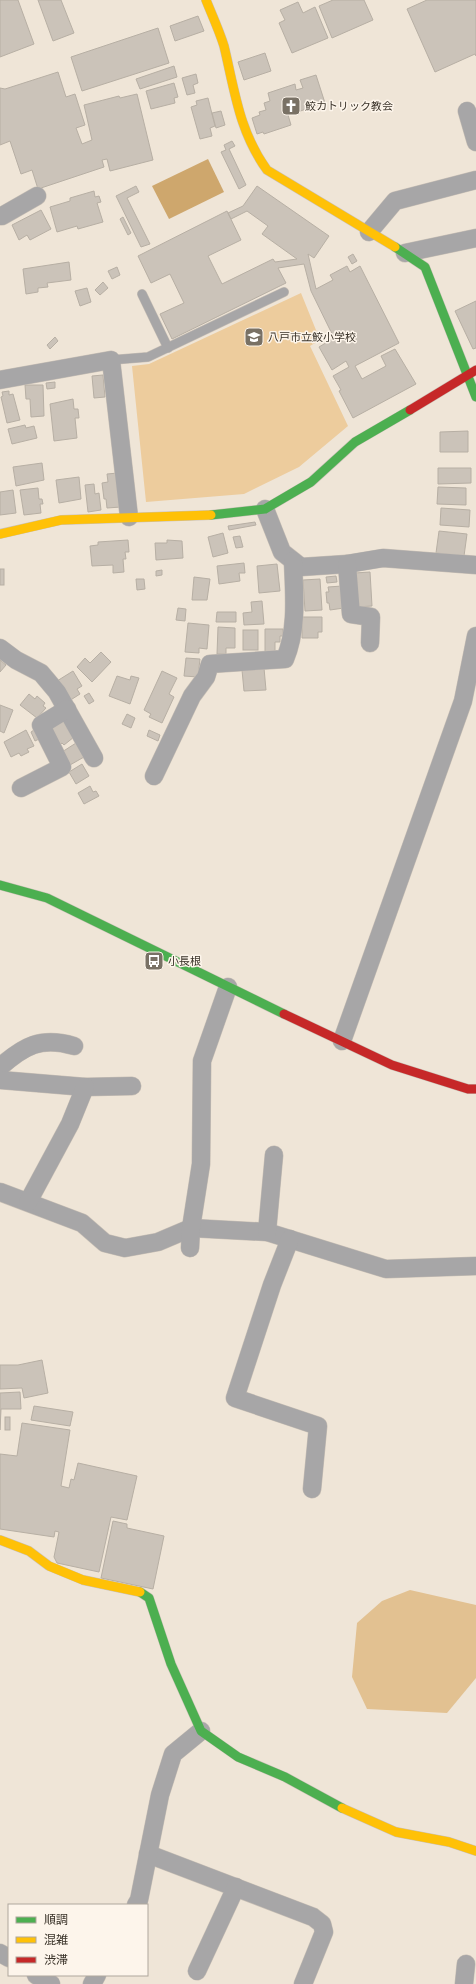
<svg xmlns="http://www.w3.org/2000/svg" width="476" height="1984" viewBox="0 0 476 1984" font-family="'DejaVu Sans','Noto Sans JP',sans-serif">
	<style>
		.green { fill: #edcc9d }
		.forest { fill: #e2c191 }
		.water { fill: #cea76d }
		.building { fill: #cbc3b9; stroke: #b7afa4 }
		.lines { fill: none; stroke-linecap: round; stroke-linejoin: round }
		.lane-casing { stroke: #c9c0b6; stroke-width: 10 }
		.street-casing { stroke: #c9c0b6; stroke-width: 19 }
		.fast-casing { stroke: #c9c0b6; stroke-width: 10 }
		.slow-casing { stroke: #c9c0b6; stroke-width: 10 }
		.jam-casing { stroke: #c9c0b6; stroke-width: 10 }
		.lane { stroke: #a7a6a7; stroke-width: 9 }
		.street { stroke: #a7a6a7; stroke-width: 18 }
		.fast { stroke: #4caf50; stroke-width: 9 }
		.slow { stroke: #ffc107; stroke-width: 9 }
		.jam { stroke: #c62828; stroke-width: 9 }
		.labels { text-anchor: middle; stroke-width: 3; stroke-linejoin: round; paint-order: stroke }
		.poi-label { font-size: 11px; fill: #393228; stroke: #fdf5eb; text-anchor: start }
	</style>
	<rect width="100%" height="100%" fill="#efe5d7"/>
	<!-- green -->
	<polygon class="green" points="301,293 320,340 310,346 348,426 299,467 244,494 146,502 132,366 149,364"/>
	<!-- forest -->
	<polygon class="forest" points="410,1590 476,1605 476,1678 447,1713 367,1709 352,1677 357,1623 382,1601"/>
	<!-- water -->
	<polygon class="water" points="208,159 224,192 169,219 152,186"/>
	<!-- building -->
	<g class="building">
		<polygon points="0,0 18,0 34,44 0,57"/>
		<polygon points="38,0 61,0 74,33 53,41"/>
		<polygon points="333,0 364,0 373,20 332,38 319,6"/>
		<polygon points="427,0 476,0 476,56 475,54 435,72 407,9"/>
		<polygon points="298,2 303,13 315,7 328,38 292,53 279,23 285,20 280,10"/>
		<polygon points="198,16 204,31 175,41 170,26"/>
		<polygon points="158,28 169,63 82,91 71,57"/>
		<polygon points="265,53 271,71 244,80 238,62"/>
		<polygon points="174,66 177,77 140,89 136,79"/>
		<polygon points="58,72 66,97 75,94 85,125 76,128 82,144 92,140 84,105 119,96 120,98 137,94 153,160 110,171 107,159 102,160 104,167 38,189 32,170 21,174 10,141 0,145 0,88 5,89"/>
		<polygon points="196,74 198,83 193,85 195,93 187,95 182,78"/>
		<polygon points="316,75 325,103 288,115 291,125 264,134 263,132 257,134 252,118 260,115 259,112 266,110 264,103 270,101 268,93 295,84 296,90 303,88 300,80"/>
		<polygon points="174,83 178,97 174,98 175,103 151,109 146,91"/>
		<polygon points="208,98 215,126 210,128 212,136 200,139 191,107 197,105 196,101"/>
		<polygon points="221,111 225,125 216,128 212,113"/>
		<polygon points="232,141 235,146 229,149 246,185 239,189 221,152 226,150 224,145"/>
		<polygon points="136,186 139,192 127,198 150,244 141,247 116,196"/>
		<polygon points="257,186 329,236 314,258 308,254 316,289 333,280 330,275 347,266 350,272 360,266 399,343 355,366 362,379 386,366 381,356 395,349 416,384 353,418 339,391 341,390 333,376 349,367 346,361 332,370 319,347 334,338 311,291 304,264 278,268 286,283 172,339 160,314 184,303 170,274 151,283 138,256 227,211 241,240 208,256 222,284 273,259 275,262 297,259 262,234 268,226 247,211 231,219 228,213 243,206"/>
		<polygon points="94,191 95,197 99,196 101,202 97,203 103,222 78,229 77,226 57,232 50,207 70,201 70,198"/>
		<polygon points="41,210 51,229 30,240 27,235 19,240 12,225"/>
		<polygon points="123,217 131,233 128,235 120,219"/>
		<polygon points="353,254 357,261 352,264 348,257"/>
		<polygon points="69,262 71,280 47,283 48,287 38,288 38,292 26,294 23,269"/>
		<polygon points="117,267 120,275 112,279 108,271"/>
		<polygon points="103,282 108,288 100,295 95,290"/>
		<polygon points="87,288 91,302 80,306 75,291"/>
		<polygon points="476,301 476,348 473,349 455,311"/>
		<polygon points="55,337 58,341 50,349 47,345"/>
		<polygon points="103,375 105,397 94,398 92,376"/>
		<polygon points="55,382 55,388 47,389 46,383"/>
		<polygon points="25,385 43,385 44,416 31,417 30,399 26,399"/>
		<polygon points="9,391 9,395 13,394 20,420 7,423 1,397 3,396 2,392"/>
		<polygon points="73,399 74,409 78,409 79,418 75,418 77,438 54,441 50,404"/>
		<polygon points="25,425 26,428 34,426 37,438 12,444 8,429"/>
		<polygon points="468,431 468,452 440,452 440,432"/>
		<polygon points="42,463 44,480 16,486 13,467"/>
		<polygon points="438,468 471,468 471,483 438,484"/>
		<polygon points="118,473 121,507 107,508 106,499 104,499 102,483 108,482 107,474"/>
		<polygon points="79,477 81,499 59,503 56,480"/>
		<polygon points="94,484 95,494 99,493 101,510 88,512 85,485"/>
		<polygon points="438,487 466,488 466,505 437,504"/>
		<polygon points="38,488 39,499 42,499 43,504 40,504 41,513 24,515 20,490"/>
		<polygon points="13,490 16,513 0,515 0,492"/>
		<polygon points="441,508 470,510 469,527 440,525"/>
		<polygon points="255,522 256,525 229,530 228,526"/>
		<polygon points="439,531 467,534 464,556 436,553"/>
		<polygon points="223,533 228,553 213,557 208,537"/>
		<polygon points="240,536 243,547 236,548 233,537"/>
		<polygon points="128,540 129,552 125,552 126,559 123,559 124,572 113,573 113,565 92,566 90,546 98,545 98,542"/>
		<polygon points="167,540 182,541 183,558 156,560 155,543 167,543"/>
		<polygon points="244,563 245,573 239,573 240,581 219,584 217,566"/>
		<polygon points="277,564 280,591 259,593 257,566"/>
		<rect x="0" y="569" width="4" height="16"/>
		<polygon points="162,570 162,575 156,576 156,571"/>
		<polygon points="370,572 372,606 357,607 355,573"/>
		<polygon points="336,576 337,582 327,583 326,577"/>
		<polygon points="194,577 210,579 207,600 192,600"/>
		<polygon points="136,579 144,579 145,589 137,590"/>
		<polygon points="320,579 322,610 305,611 303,580"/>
		<polygon points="342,586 344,608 330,610 329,603 327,603 326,592 329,592 328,587"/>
		<polygon points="262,601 264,624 244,625 243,613 252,612 251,602"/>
		<polygon points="178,608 186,609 185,621 176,620"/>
		<polygon points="217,612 236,612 236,622 216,622"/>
		<polygon points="302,617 322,617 322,632 318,632 318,638 302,638"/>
		<polygon points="188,623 209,625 207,649 199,648 199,653 185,652"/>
		<polygon points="218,627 235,628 235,648 226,648 226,654 217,654"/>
		<polygon points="265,629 283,629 283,636 280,636 280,642 275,642 275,652 265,652"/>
		<rect x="243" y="630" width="15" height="20"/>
		<polygon points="101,652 111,662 92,682 77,667 85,658 90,663"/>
		<polygon points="186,658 200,659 198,677 184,676"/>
		<polygon points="0,660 6,665 0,672"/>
		<polygon points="264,668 266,690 244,691 242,670"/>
		<polygon points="73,671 82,686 77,689 80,694 69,701 57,681"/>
		<polygon points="162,671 177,678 169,694 174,697 162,723 149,717 151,714 144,710"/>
		<polygon points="117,676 130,680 131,676 139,678 130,704 109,696"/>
		<polygon points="89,693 94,701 89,704 84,696"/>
		<polygon points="29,694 35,699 37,696 45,703 43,706 46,708 37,718 20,705"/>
		<polygon points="0,705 13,710 4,733 0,731"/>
		<polygon points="127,714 135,718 131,728 122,724"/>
		<polygon points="65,720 74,737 64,745 62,743 58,746 49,729"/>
		<polygon points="37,728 41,738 35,741 31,732"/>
		<polygon points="26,730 34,746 27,749 29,752 21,756 19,753 11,757 4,742"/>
		<polygon points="149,730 160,735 158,741 147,736"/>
		<polygon points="76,743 84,757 70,765 62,752"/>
		<polygon points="82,764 89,776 76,784 69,772"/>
		<polygon points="90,786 93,792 96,791 99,796 84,804 78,793"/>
		<polygon points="42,1360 48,1393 24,1398 22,1388 0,1389 0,1365 18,1365"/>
		<polygon points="20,1392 21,1409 1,1409 0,1430 0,1393"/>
		<polygon points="34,1406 73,1412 70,1426 31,1420"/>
		<rect x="5" y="1417" width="5" height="13"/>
		<polygon points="22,1423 70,1430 61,1486 69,1488 71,1479 74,1480 78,1463 137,1476 127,1520 111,1517 99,1572 57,1563 54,1557 59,1532 55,1531 54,1537 0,1529 0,1454 17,1456"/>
		<polygon points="113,1521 127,1524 127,1528 164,1536 153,1589 101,1578"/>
	</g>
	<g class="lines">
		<!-- lane casing -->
		<g class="lane-casing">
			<g id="lane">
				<polyline points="142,294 168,348"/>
				<polyline points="111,360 148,357 284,292"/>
			</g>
		</g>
		<!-- street casing -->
		<g class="street-casing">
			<g id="street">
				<polyline points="467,111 476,142"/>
				<polyline points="0,216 2,216 37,196"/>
				<polyline points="369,232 395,201 476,180"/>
				<polyline points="405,253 476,238"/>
				<polyline points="0,380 111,360 129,517"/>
				<polyline points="265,509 282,552 301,567 347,564 383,558 476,565"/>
				<polyline points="347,564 351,614 371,617 370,643"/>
				<polyline points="0,648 16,660 41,673 57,692 94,758"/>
				<path d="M154,776L192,696L206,677L210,664L285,659C298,628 294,593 293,561"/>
				<polyline points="21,788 62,767 41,725 67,709"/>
				<polyline points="342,1041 463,701 476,636"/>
				<path d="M0,1067C24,1046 41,1036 74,1046"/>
				<polyline points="0,1080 85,1087 132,1086"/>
				<polyline points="0,1192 82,1223 105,1243 125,1248 158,1242 191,1228 267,1232 386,1269 476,1266"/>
				<polyline points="28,1202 70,1124 85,1087"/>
				<polyline points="267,1232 274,1155"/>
				<polyline points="290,1239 272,1285 235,1398 318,1426 312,1489"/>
				<polyline points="190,1248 191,1228 201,1164 202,1061 228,987"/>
				<polyline points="148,1854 313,1917 322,1924 324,1932 303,1984"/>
				<polyline points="136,1905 139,1900 160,1795 173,1754 201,1731"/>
				<polyline points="0,1953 9,1958"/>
				<polyline points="197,1971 236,1887"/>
				<polyline points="36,1975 51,1984"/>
				<polyline points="92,1984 97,1975"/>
				<polyline points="464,1984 466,1964"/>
			</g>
		</g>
		<!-- fast casing -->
		<g class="fast-casing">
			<g id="fast">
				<polyline points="395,247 425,267 476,397"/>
				<polyline points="211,515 265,509 311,482 355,442 410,410"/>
				<polyline points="0,885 47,898 284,1014"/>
				<polyline points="140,1592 149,1598 171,1664 201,1731 238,1757 285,1777 342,1808"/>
			</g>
		</g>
		<!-- slow casing -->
		<g class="slow-casing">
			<g id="slow">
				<path d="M206,0C212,15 219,30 224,46C235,92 239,131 267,170L395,247"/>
				<polyline points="0,534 61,520 211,515"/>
				<polyline points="0,1540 29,1551 49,1566 83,1580 140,1592"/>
				<polyline points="342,1808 396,1832 449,1842 476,1851"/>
			</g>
		</g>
		<!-- jam casing -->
		<g class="jam-casing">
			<g id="jam">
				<polyline points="410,410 476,370"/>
				<polyline points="284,1014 392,1065 468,1089 476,1089"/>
			</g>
		</g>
		<!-- lane -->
		<use href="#lane" class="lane"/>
		<!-- street -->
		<use href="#street" class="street"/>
		<!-- fast -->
		<use href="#fast" class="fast"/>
		<!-- slow -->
		<use href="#slow" class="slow"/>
		<!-- jam -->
		<use href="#jam" class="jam"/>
	</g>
	<!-- icons -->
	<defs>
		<g id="church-square" transform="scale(1)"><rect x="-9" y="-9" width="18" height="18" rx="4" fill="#797165" stroke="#fdf5eb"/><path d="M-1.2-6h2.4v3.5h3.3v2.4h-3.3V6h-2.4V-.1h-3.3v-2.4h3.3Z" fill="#fff"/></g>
		<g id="school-square" transform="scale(1)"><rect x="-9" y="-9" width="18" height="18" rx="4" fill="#797165" stroke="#fdf5eb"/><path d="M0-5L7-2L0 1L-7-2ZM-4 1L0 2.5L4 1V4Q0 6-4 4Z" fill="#fff"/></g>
		<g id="bus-square" transform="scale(1)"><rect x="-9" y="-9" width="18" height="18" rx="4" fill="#797165" stroke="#fdf5eb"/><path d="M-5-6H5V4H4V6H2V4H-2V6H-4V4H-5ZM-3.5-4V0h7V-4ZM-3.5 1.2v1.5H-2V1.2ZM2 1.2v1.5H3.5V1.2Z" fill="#fff"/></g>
	</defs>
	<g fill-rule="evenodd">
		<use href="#church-square" x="291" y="106"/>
		<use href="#school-square" x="254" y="337"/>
		<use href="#bus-square" x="154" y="961"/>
	</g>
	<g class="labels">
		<!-- poi labels -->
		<g class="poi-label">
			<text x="305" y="110">鮫カトリック教会</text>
			<text x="268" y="341">八戸市立鮫小学校</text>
			<text x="168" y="965">小長根</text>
		</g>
	</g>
	<!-- legend -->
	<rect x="8" y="1904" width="140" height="72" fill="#fdf5eb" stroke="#afa79d"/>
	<rect x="16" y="1917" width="20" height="6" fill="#4caf50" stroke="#afa79d"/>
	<text x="44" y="1924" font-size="12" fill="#393228">順調</text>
	<rect x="16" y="1937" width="20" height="6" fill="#ffc107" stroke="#afa79d"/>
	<text x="44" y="1944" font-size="12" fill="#393228">混雑</text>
	<rect x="16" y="1957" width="20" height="6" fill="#c62828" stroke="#afa79d"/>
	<text x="44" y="1964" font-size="12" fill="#393228">渋滞</text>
</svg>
